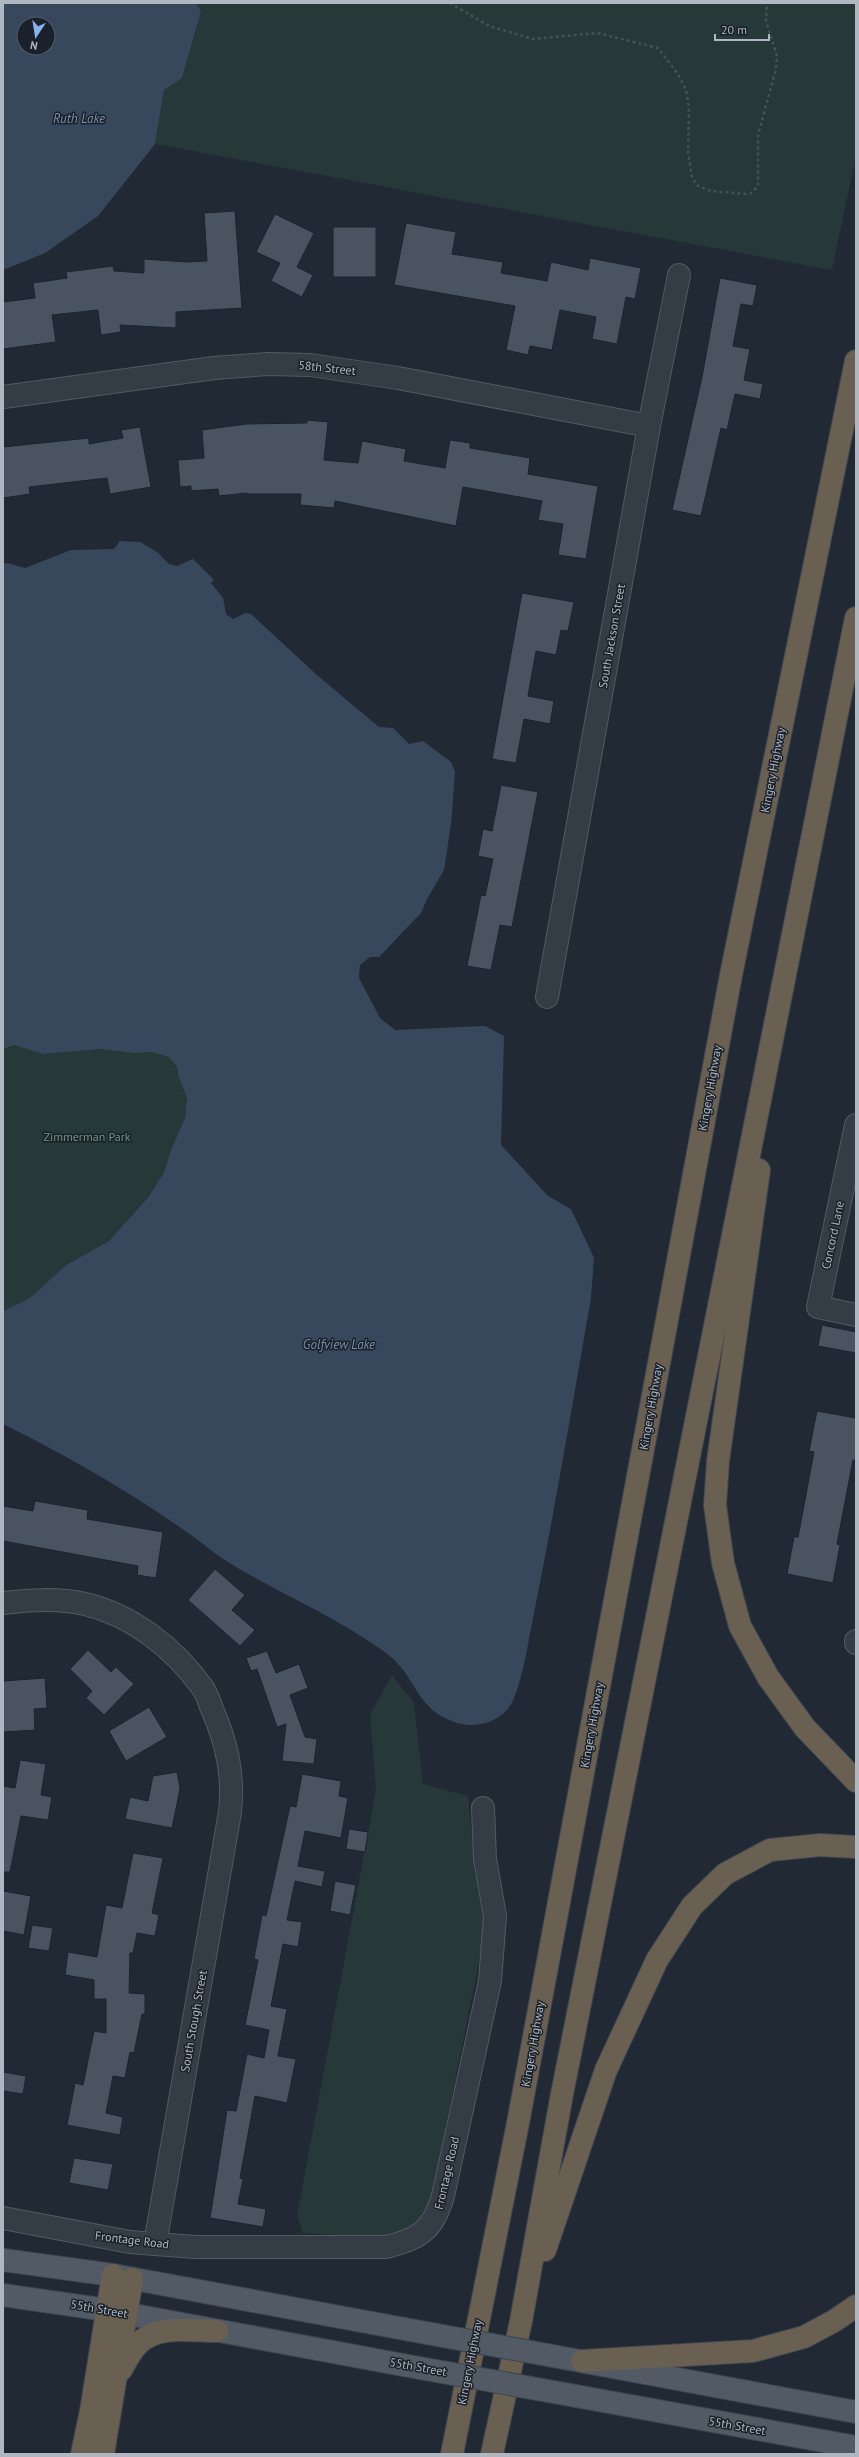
<svg xmlns="http://www.w3.org/2000/svg" width="859" height="2457" viewBox="0 0 859 2457" font-family="'PT Sans',sans-serif">
	<style>
		.green { fill: #263837 }
		.water { fill: #38485c; fill-rule: evenodd }
		.building { fill: #495460; stroke: #1c232c }
		.lines { fill: none; stroke-linecap: round; stroke-linejoin: round }
		.minor-casing { stroke: #525a63; stroke-width: 24 }
		.major-casing { stroke: #3e454f; stroke-width: 24 }
		.highway-casing { stroke: #3f4750; stroke-width: 24 }
		.path { stroke: #425355; stroke-width: 2.5; stroke-dasharray: 3 3; stroke-linecap: butt }
		.minor { stroke: #343c45; stroke-width: 22 }
		.major { stroke: #525b65; stroke-width: 22 }
		.highway { stroke: #6a6052; stroke-width: 22 }
		.major-bridge-casing { stroke: #3e454f; stroke-width: 24; stroke-linecap: butt }
		.major-bridge { stroke: #525b65; stroke-width: 22 }
		.labels { text-anchor: middle; stroke-width: 3; stroke-linejoin: round; paint-order: stroke }
		.street-label { font-size: 12px; fill: #aeb7c2; stroke: #1a212a }
		.park-label { font-size: 12px; fill: #709677; stroke: #1a212a }
		.water-label { font-size: 13px; font-style: italic; fill: #798ea9; stroke: #1a212a }
	</style>
	<rect width="100%" height="100%" fill="#212a34"/>
	<!-- green -->
	<g class="green">
		<polygon points="195,3 856,3 856,155 832,270 155,144 164,89 182,78 201,13"/>
		<polygon points="14,1045 43,1054 100,1049 134,1053 152,1052 169,1057 177,1067 179,1078 187,1098 185,1118 171,1150 164,1172 149,1195 109,1241 66,1265 30,1298 3,1311 3,1049"/>
		<polygon points="392,1675 414,1703 423,1784 468,1796 475,1872 487,1922 428,2215 414,2231 387,2238 303,2233 297,2216 376,1790 370,1714"/>
	</g>
	<!-- water -->
	<g class="water">
		<path d="M3,3H196L201,12L182,78L164,90L155,144L98,216L45,253L3,270ZM24,24H48V48H24Z"/>
		<path d="M120,541L140,542L157,552L169,564L177,566L193,559L214,580L211,583L223,598L226,614L233,619L246,613L251,614L318,676L379,727L393,728L409,744L423,741L451,762L455,772L451,824L444,870L427,899L421,913L379,957H370L360,965L359,978L380,1018L395,1030L485,1026L504,1036L501,1145L548,1196L571,1209L594,1258L591,1298C572,1406 554,1515 532,1623C528,1643 520,1698 506,1711C490,1727 465,1729 445,1718C419,1705 415,1682 398,1664C393,1658 385,1652 379,1648C332,1615 279,1593 231,1564C213,1553 198,1539 181,1528C125,1489 64,1454 3,1424V1311L30,1298L66,1265L109,1241L149,1196L164,1172L171,1150L185,1118L187,1098L179,1078L177,1067L169,1057L152,1052L134,1053L100,1049L43,1054L14,1045L3,1049V564L7,563L25,568L71,550L114,549Z"/>
	</g>
	<!-- building -->
	<g class="building">
		<polygon points="235,211 242,308 176,312 176,328 120,325 121,332 101,335 98,310 52,315 56,342 3,349 3,302 35,298 33,283 67,278 66,272 113,266 114,271 144,273 144,259 186,262 207,261 204,213"/>
		<polygon points="275,214 314,233 297,267 313,275 302,297 271,281 280,263 256,252"/>
		<polygon points="406,223 456,232 452,254 503,262 501,273 547,281 551,262 588,270 590,258 641,268 635,299 626,297 617,344 592,339 596,317 560,310 552,350 530,346 528,355 506,350 515,306 394,285"/>
		<rect x="333" y="227" width="43" height="50"/>
		<polygon points="720,278 757,285 753,306 741,304 733,346 750,349 744,380 763,384 760,399 735,394 727,430 721,428 701,516 672,510 702,377"/>
		<polygon points="307,420 328,422 324,460 358,463 362,441 406,449 404,461 445,468 450,440 470,443 470,448 530,458 528,474 598,486 586,559 558,555 563,524 538,520 542,501 463,487 456,526 335,501 334,508 300,505 301,494 247,494 247,493 219,496 218,489 191,491 191,486 180,487 178,460 204,458 202,430 246,424 307,423"/>
		<polygon points="140,427 151,487 110,494 107,478 29,487 30,494 3,498 3,447 89,438 89,444 123,438 121,430"/>
		<polygon points="522,593 574,602 568,631 561,630 556,655 536,651 528,696 554,701 550,724 524,719 516,763 492,759"/>
		<polygon points="501,785 538,792 512,927 500,925 491,970 467,966 481,895 485,896 493,859 478,856 483,829 492,831"/>
		<polygon points="822,1325 856,1332 856,1353 818,1346"/>
		<polygon points="817,1411 856,1418 856,1460 853,1460 837,1544 840,1545 833,1583 787,1574 794,1537 798,1537 814,1452 809,1451"/>
		<polygon points="35,1501 88,1510 87,1519 163,1532 156,1578 137,1575 138,1566 3,1541 3,1506 33,1511"/>
		<polygon points="215,1569 245,1595 232,1610 255,1630 240,1646 188,1600"/>
		<polygon points="88,1650 111,1672 116,1667 134,1684 104,1715 86,1698 92,1691 70,1669"/>
		<polygon points="267,1651 276,1673 299,1664 308,1688 290,1695 305,1737 317,1739 314,1764 282,1761 286,1724 277,1727 257,1669 251,1671 246,1658"/>
		<polygon points="45,1678 47,1708 34,1709 35,1730 3,1732 3,1681"/>
		<polygon points="149,1707 167,1737 126,1761 109,1731"/>
		<polygon points="20,1760 46,1764 41,1795 52,1797 48,1820 21,1816 10,1872 3,1872 3,1786 15,1788"/>
		<polygon points="177,1772 180,1789 172,1828 125,1819 130,1797 148,1801 153,1776"/>
		<polygon points="302,1774 341,1781 339,1796 348,1798 341,1838 305,1831 298,1866 325,1871 322,1887 295,1881 287,1920 302,1922 298,1947 283,1944 271,2006 287,2009 278,2056 296,2059 287,2103 255,2096 240,2178 243,2179 238,2204 266,2209 263,2227 210,2218 227,2110 236,2111 247,2054 264,2058 269,2030 245,2025 258,1960 254,1959 262,1915 266,1916 290,1806 296,1807"/>
		<polygon points="349,1829 368,1832 365,1852 346,1849"/>
		<polygon points="133,1853 163,1858 152,1913 159,1915 155,1936 137,1933 133,1953 130,1953 129,1993 145,1994 145,2014 142,2014 134,2053 130,2052 125,2078 113,2076 106,2113 123,2117 120,2135 67,2125 75,2083 83,2085 94,2031 106,2033 106,1999 94,1999 94,1980 65,1975 68,1952 97,1957 106,1905 122,1908"/>
		<polygon points="335,1881 356,1885 350,1915 330,1911"/>
		<polygon points="3,1891 31,1896 24,1935 3,1931"/>
		<polygon points="32,1925 53,1928 49,1951 28,1948"/>
		<polygon points="3,2072 26,2076 23,2094 3,2091"/>
		<polygon points="74,2158 113,2164 108,2190 69,2183"/>
	</g>
	<g class="lines">
		<!-- minor casing -->
		<g class="minor-casing">
			<g id="minor">
				<polyline points="3,397 214,368 268,364 310,365 398,378 649,426"/>
				<polyline points="547,997 649,426 679,275"/>
				<polyline points="856,1125 818,1307 856,1315"/>
				<path d="M3,1603C30,1600 57,1598 85,1604C132,1615 174,1648 202,1687C207,1693 209,1702 212,1709C227,1743 234,1775 230,1812L155,2244"/>
				<polyline points="856,1641 856,1643"/>
				<path d="M3,2218L130,2242L155,2244L196,2247H386C420,2239 433,2230 443,2196L490,1981L495,1916L485,1859L483,1808"/>
			</g>
		</g>
		<!-- major casing -->
		<g class="major-casing">
			<g id="major">
				<polyline points="3,2260 113,2275 410,2330"/>
				<polyline points="3,2295 107,2310 403,2365"/>
				<polyline points="553,2356 856,2412"/>
				<polyline points="576,2396 856,2447"/>
			</g>
		</g>
		<!-- highway casing -->
		<g class="highway-casing">
			<g id="highway">
				<polyline points="759,1170 718,1461 715,1505 723,1563 740,1626 768,1677 805,1728 856,1781"/>
				<polyline points="545,2250 606,2070 657,1960 692,1906 725,1874 770,1850 820,1845 856,1847"/>
				<polyline points="582,2361 753,2351 804,2337 834,2321 856,2306"/>
				<path d="M121,2370C126,2361 131,2351 138,2344C157,2324 193,2331 217,2331"/>
				<polyline points="82,2454 91,2411 113,2275"/>
				<polyline points="103,2454 132,2279"/>
				<polyline points="452,2454 518,2123 731,975 856,361"/>
				<polyline points="492,2454 521,2321 562,2094 856,618"/>
			</g>
		</g>
		<!-- path -->
		<polyline class="path" points="450,3 489,26 533,39 597,33 658,48 678,74 686,90 689,108 688,152 692,178 698,186 711,191 746,194 751,193 758,186 758,135 776,69 777,56 766,21 767,3"/>
		<!-- minor -->
		<use href="#minor" class="minor"/>
		<!-- major -->
		<use href="#major" class="major"/>
		<!-- highway -->
		<use href="#highway" class="highway"/>
		<!-- major-bridge casing -->
		<g class="major-bridge-casing">
			<g id="major-bridge">
				<polyline points="410,2330 553,2356"/>
				<polyline points="403,2365 576,2396"/>
			</g>
		</g>
		<!-- major-bridge -->
		<use href="#major-bridge" class="major-bridge"/>
	</g>
	<g class="labels">
		<!-- street labels -->
		<g class="street-label">
			<text transform="translate(327 368) rotate(6)" y="4">58th Street</text>
			<text transform="translate(612 636) rotate(-80)" y="4">South Jackson Street</text>
			<text transform="translate(773 770) rotate(-79)" y="4">Kingery Highway</text>
			<text transform="translate(710 1088) rotate(-80)" y="4">Kingery Highway</text>
			<text transform="translate(833 1235) rotate(-78)" y="4">Concord Lane</text>
			<text transform="translate(651 1407) rotate(-80)" y="4">Kingery Highway</text>
			<text transform="translate(592 1725) rotate(-80)" y="4">Kingery Highway</text>
			<text transform="translate(194 2021) rotate(-80)" y="4">South Stough Street</text>
			<text transform="translate(533 2044) rotate(-80)" y="4">Kingery Highway</text>
			<text transform="translate(447 2173) rotate(-77)" y="4">Frontage Road</text>
			<text transform="translate(132 2240) rotate(7)" y="4">Frontage Road</text>
			<text transform="translate(99 2309) rotate(10)" y="4">55th Street</text>
			<text transform="translate(470 2362) rotate(-79)" y="4">Kingery Highway</text>
			<text transform="translate(418 2367) rotate(10)" y="4">55th Street</text>
			<text transform="translate(737 2426) rotate(10)" y="4">55th Street</text>
		</g>
		<!-- park labels -->
		<g class="park-label">
			<text x="87" y="1141">Zimmerman Park</text>
		</g>
		<!-- water labels -->
		<g class="water-label">
			<text x="79" y="123">Ruth Lake</text>
			<text x="339" y="1349">Golfview Lake</text>
		</g>
	</g>
	<!-- border -->
	<rect width="859" height="2457" fill="none" stroke="#aeb7c2" stroke-width="8"/>
	<!-- north arrow -->
	<g transform="translate(36 36) rotate(192)"><circle r="19" fill="#1a212a" stroke="#555d67"/>
	<path d="M0-3L7 15L0 10L-7 15Z" fill="#87b2ee"/>
	<text y="-6" font-size="11" font-weight="bold" text-anchor="middle" fill="#aeb7c2">N</text>
	</g>
	<!-- scale -->
	<path d="M715 34v6h54v-6" fill="none" stroke="#aeb7c2" stroke-width="2"/>
	<text x="721" y="34" font-size="12" fill="#aeb7c2" stroke="#1a212a" stroke-width="3" paint-order="stroke">20 m</text>
</svg>
